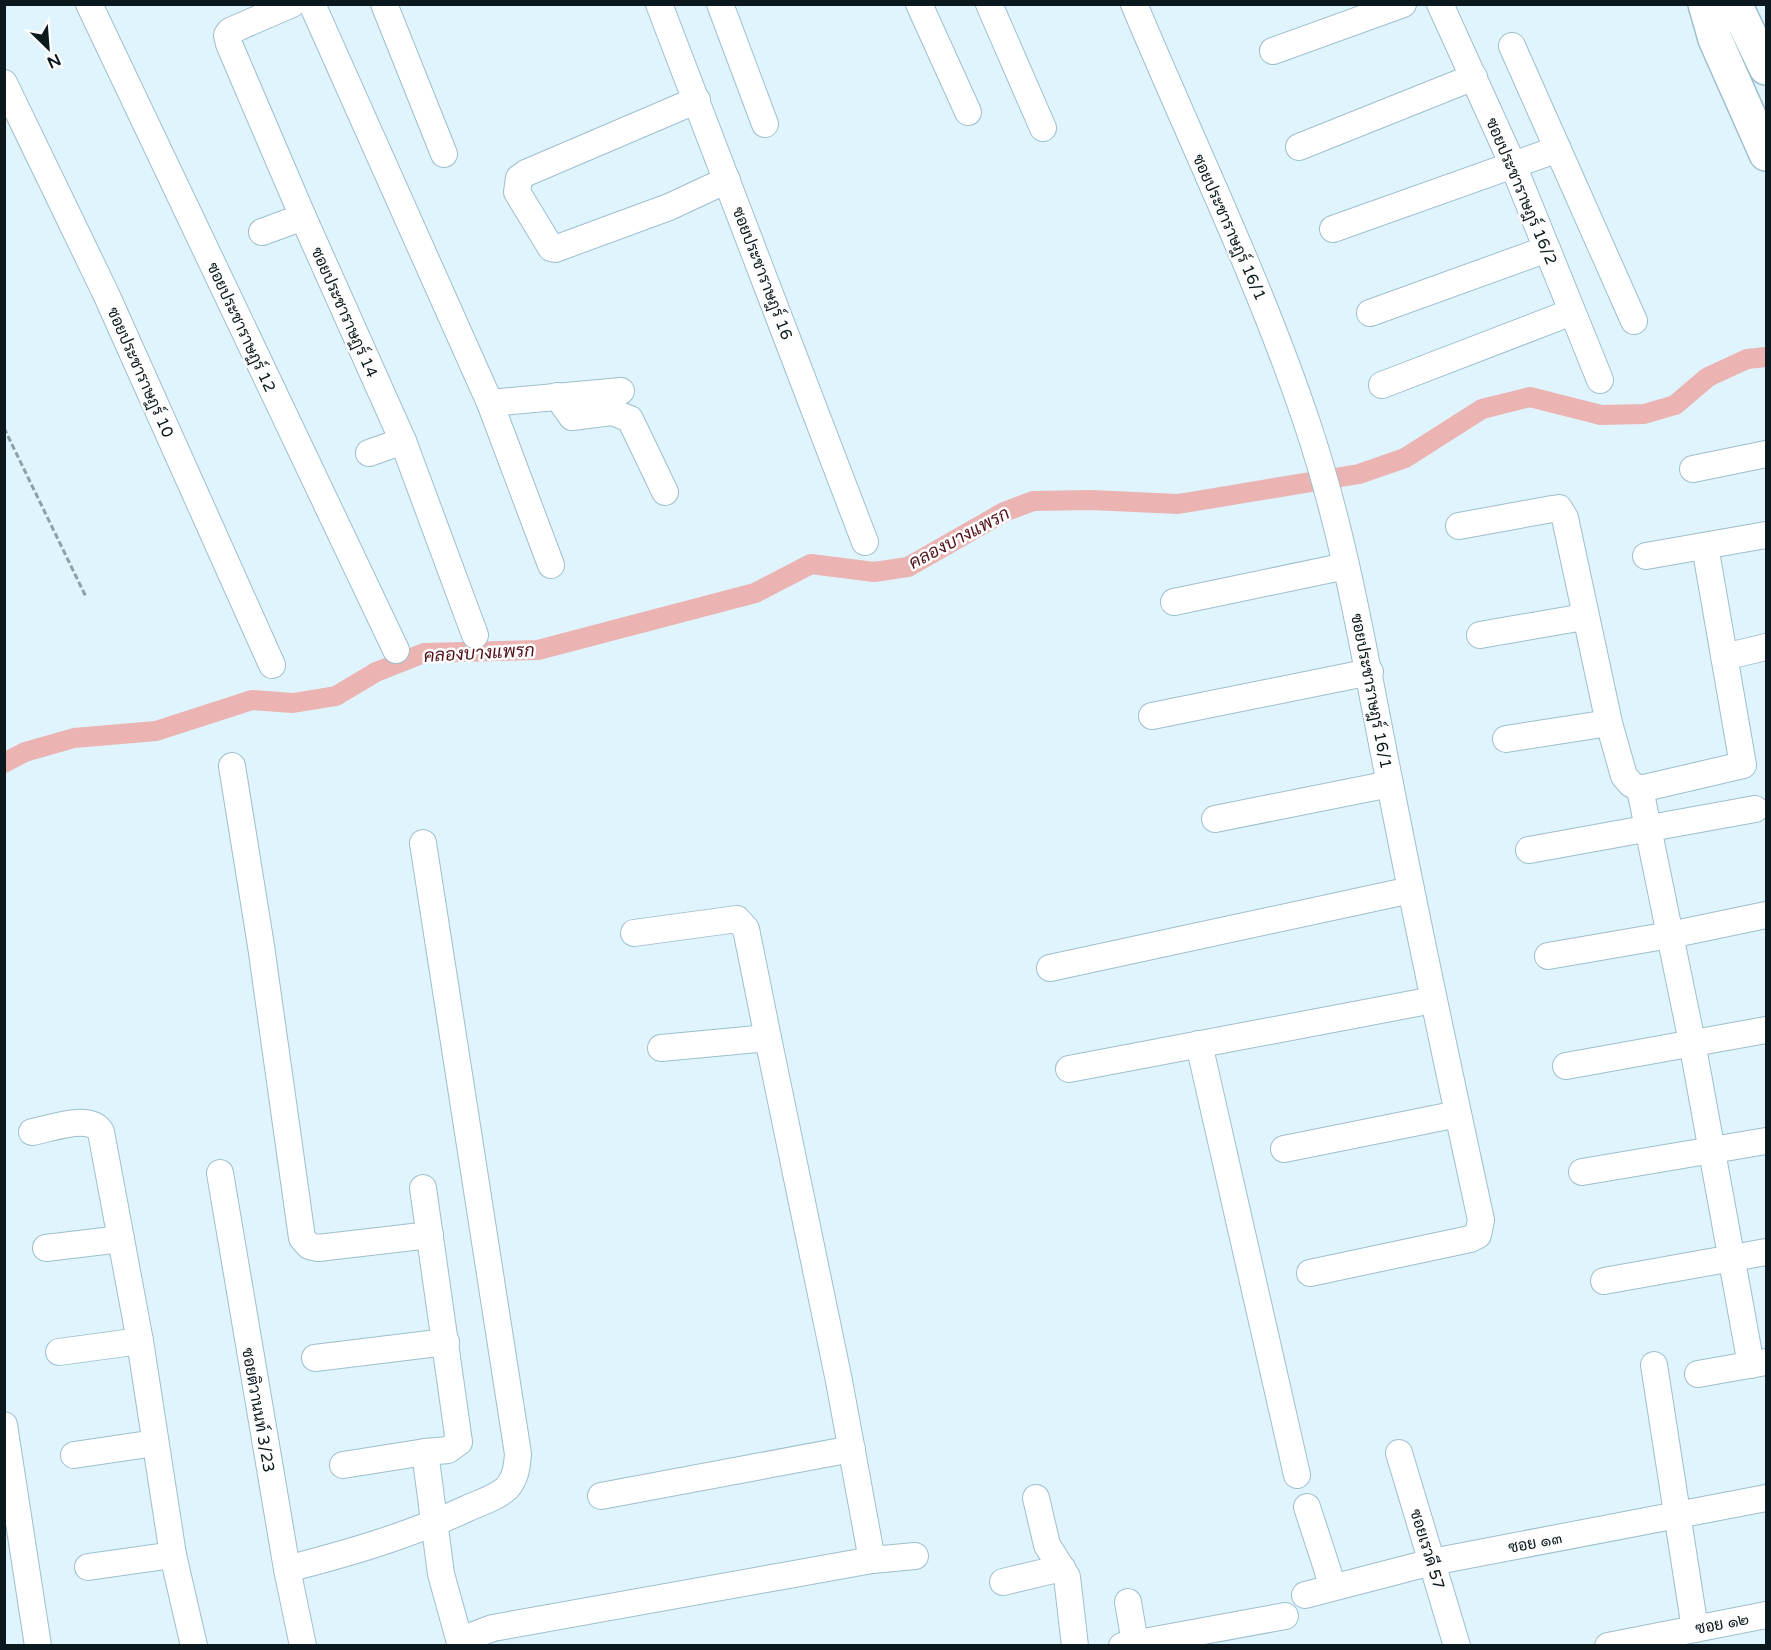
<svg xmlns="http://www.w3.org/2000/svg" width="1771" height="1650" viewBox="0 0 1771 1650" font-family="'Varela Round',Sarabun,sans-serif">
	<style>
		.lines { fill: none; stroke-linecap: round; stroke-linejoin: round }
		.canal { stroke: #ebb3b1; stroke-width: 20 }
		.minor-casing { stroke: #9dbfce; stroke-width: 28 }
		.major-casing { stroke: #9dbfce; stroke-width: 36 }
		.path { stroke: #8ea0a8; stroke-width: 3; stroke-dasharray: 6 3; stroke-linecap: butt }
		.minor { stroke: #fff; stroke-width: 26 }
		.major { stroke: #fff; stroke-width: 33 }
		.labels { text-anchor: middle; stroke-width: 5; stroke-linejoin: round; paint-order: stroke }
		.street-label { font-size: 16px; fill: #0b181d; stroke: #fdfdfd }
		.water-label { font-size: 18px; font-style: italic; fill: #531218; stroke: #fdfdfd }
	</style>
	<rect width="100%" height="100%" fill="#dff4fd"/>
	<g class="lines">
		<!-- canal -->
		<polyline class="canal" points="4,763 25,752 74,738 156,731 252,700 293,703 336,696 376,672 424,653 538,650 755,593 811,564 874,572 908,567 1004,512 1033,501 1091,500 1178,504 1359,474 1405,458 1482,409 1530,397 1601,415 1644,414 1675,405 1708,377 1747,359 1766,357"/>
		<!-- minor casing -->
		<g class="minor-casing">
			<g id="minor">
				<polyline points="89,4 396,650"/>
				<polyline points="292,4 230,31 227,35 229,44 303,217 403,441 475,635"/>
				<polyline points="312,4 490,403 551,565"/>
				<polyline points="384,4 444,154"/>
				<polyline points="659,4 865,542"/>
				<polyline points="720,4 765,124"/>
				<polyline points="919,4 968,112"/>
				<polyline points="989,4 1043,128"/>
				<path d="M1134,4C1192,143 1259,280 1307,423C1347,542 1366,666 1391,789C1419,933 1450,1077 1481,1220L1478,1235L1470,1239L1310,1273"/>
				<polyline points="1440,4 1513,165 1600,380"/>
				<polyline points="1512,46 1634,321"/>
				<polyline points="1273,51 1403,4"/>
				<polyline points="4,83 106,294 272,665"/>
				<polyline points="697,100 526,173 519,178 517,192 551,248 555,249 669,207 727,180"/>
				<polyline points="1299,147 1474,77"/>
				<polyline points="1333,229 1558,149"/>
				<polyline points="262,232 303,217"/>
				<polyline points="1370,313 1547,249"/>
				<polyline points="1382,385 1572,312"/>
				<polyline points="557,396 572,417 612,412 630,419 665,492"/>
				<polyline points="490,403 621,391"/>
				<polyline points="369,453 403,441"/>
				<polyline points="1693,469 1766,454"/>
				<polyline points="1459,526 1552,509 1559,508 1565,518 1609,723 1624,776 1631,784 1640,789 1692,1042 1751,1365"/>
				<polyline points="1646,556 1766,535"/>
				<polyline points="1174,602 1346,566"/>
				<polyline points="1480,635 1584,617"/>
				<polyline points="1724,657 1766,647"/>
				<polyline points="1152,716 1370,672"/>
				<polyline points="1506,739 1609,723"/>
				<polyline points="232,766 261,946 302,1238 309,1246 318,1248 430,1235"/>
				<polyline points="1640,789 1743,765 1705,546"/>
				<polyline points="1215,819 1390,784"/>
				<polyline points="1529,850 1755,809"/>
				<polyline points="634,933 737,919 746,929 768,1038"/>
				<polyline points="1548,956 1670,935 1766,915"/>
				<polyline points="1050,968 1411,890"/>
				<polyline points="1199,1044 1297,1475"/>
				<polyline points="661,1048 768,1038 839,1381 872,1560"/>
				<polyline points="1566,1066 1766,1030"/>
				<polyline points="1069,1069 1433,1000"/>
				<path d="M32,1132C50,1129 90,1113 101,1132L140,1341L173,1555L194,1646"/>
				<polyline points="1284,1149 1458,1114"/>
				<polyline points="1582,1172 1766,1141"/>
				<polyline points="220,1173 287,1569 303,1646"/>
				<polyline points="423,1188 459,1442 448,1450 425,1452"/>
				<polyline points="46,1248 121,1239"/>
				<polyline points="1604,1281 1766,1252"/>
				<polyline points="59,1352 140,1341"/>
				<polyline points="315,1358 446,1342"/>
				<polyline points="1654,1365 1695,1629"/>
				<polyline points="1698,1374 1766,1362"/>
				<polyline points="4,1425 38,1646"/>
				<polyline points="1399,1453 1457,1646"/>
				<polyline points="74,1455 155,1443"/>
				<polyline points="343,1465 425,1452 441,1574 461,1646"/>
				<polyline points="601,1496 852,1449"/>
				<polyline points="1036,1498 1047,1545 1067,1577 1075,1646"/>
				<polyline points="1307,1507 1333,1587"/>
				<polyline points="88,1567 173,1555"/>
				<path d="M287,1569C349,1553 408,1536 466,1509C479,1503 496,1498 507,1488C516,1478 517,1466 518,1454L423,843"/>
				<polyline points="1003,1582 1062,1568"/>
				<polyline points="1305,1595 1432,1562 1766,1498"/>
				<polyline points="1128,1602 1135,1643"/>
				<polyline points="464,1646 474,1635 493,1628 872,1560 915,1556"/>
				<polyline points="1122,1646 1285,1616"/>
				<polyline points="1608,1646 1766,1615"/>
			</g>
		</g>
		<!-- major casing -->
		<g class="major-casing">
			<g id="major">
				<polyline points="1705,4 1715,39 1766,154"/>
				<polyline points="1735,4 1766,68"/>
			</g>
		</g>
		<!-- path -->
		<polyline class="path" points="4,428 86,597"/>
		<!-- minor -->
		<use href="#minor" class="minor"/>
		<!-- major -->
		<use href="#major" class="major"/>
	</g>
	<g class="labels">
		<!-- street labels -->
		<g class="street-label">
			<text transform="translate(1522 191) rotate(67)" y="6">ซอยประชาราษฎร์ 16/2</text>
			<text transform="translate(1230 227) rotate(66)" y="6">ซอยประชาราษฎร์ 16/1</text>
			<text transform="translate(763 273) rotate(69)" y="6">ซอยประชาราษฎร์ 16</text>
			<text transform="translate(345 312) rotate(66)" y="6">ซอยประชาราษฏร์ 14</text>
			<text transform="translate(242 327) rotate(65)" y="6">ซอยประชาราษฏร์ 12</text>
			<text transform="translate(141 372) rotate(66)" y="6">ซอยประชาราษฏร์ 10</text>
			<text transform="translate(1372 691) rotate(79)" y="6">ซอยประชาราษฎร์ 16/1</text>
			<text transform="translate(259 1410) rotate(80)" y="6">ซอยติวานนท์ 3/23</text>
			<text transform="translate(1535 1542) rotate(-11)" y="6">ซอย ๑๓</text>
			<text transform="translate(1428 1549) rotate(73)" y="6">ซอยเรวดี 57</text>
			<text transform="translate(1722 1623) rotate(-11)" y="6">ซอย ๑๒</text>
		</g>
		<!-- water labels -->
		<g class="water-label">
			<text transform="translate(959 538) rotate(-28)" y="6">คลองบางแพรก</text>
			<text transform="translate(479 653) rotate(-3)" y="6">คลองบางแพรก</text>
		</g>
	</g>
	<!-- border -->
	<rect width="1771" height="1650" fill="none" stroke="#0b181d" stroke-width="12"/>
	<!-- north arrow -->
	<g transform="translate(48 48) rotate(155)" stroke="#fdfdfd" stroke-width="4.5" paint-order="stroke">
	<path d="M0-4.5L10 22L0 15L-10 22Z" fill="#0b181d"/>
	<text y="-9" font-size="16" font-weight="bold" text-anchor="middle" fill="#0b181d">N</text>
	</g>
</svg>
